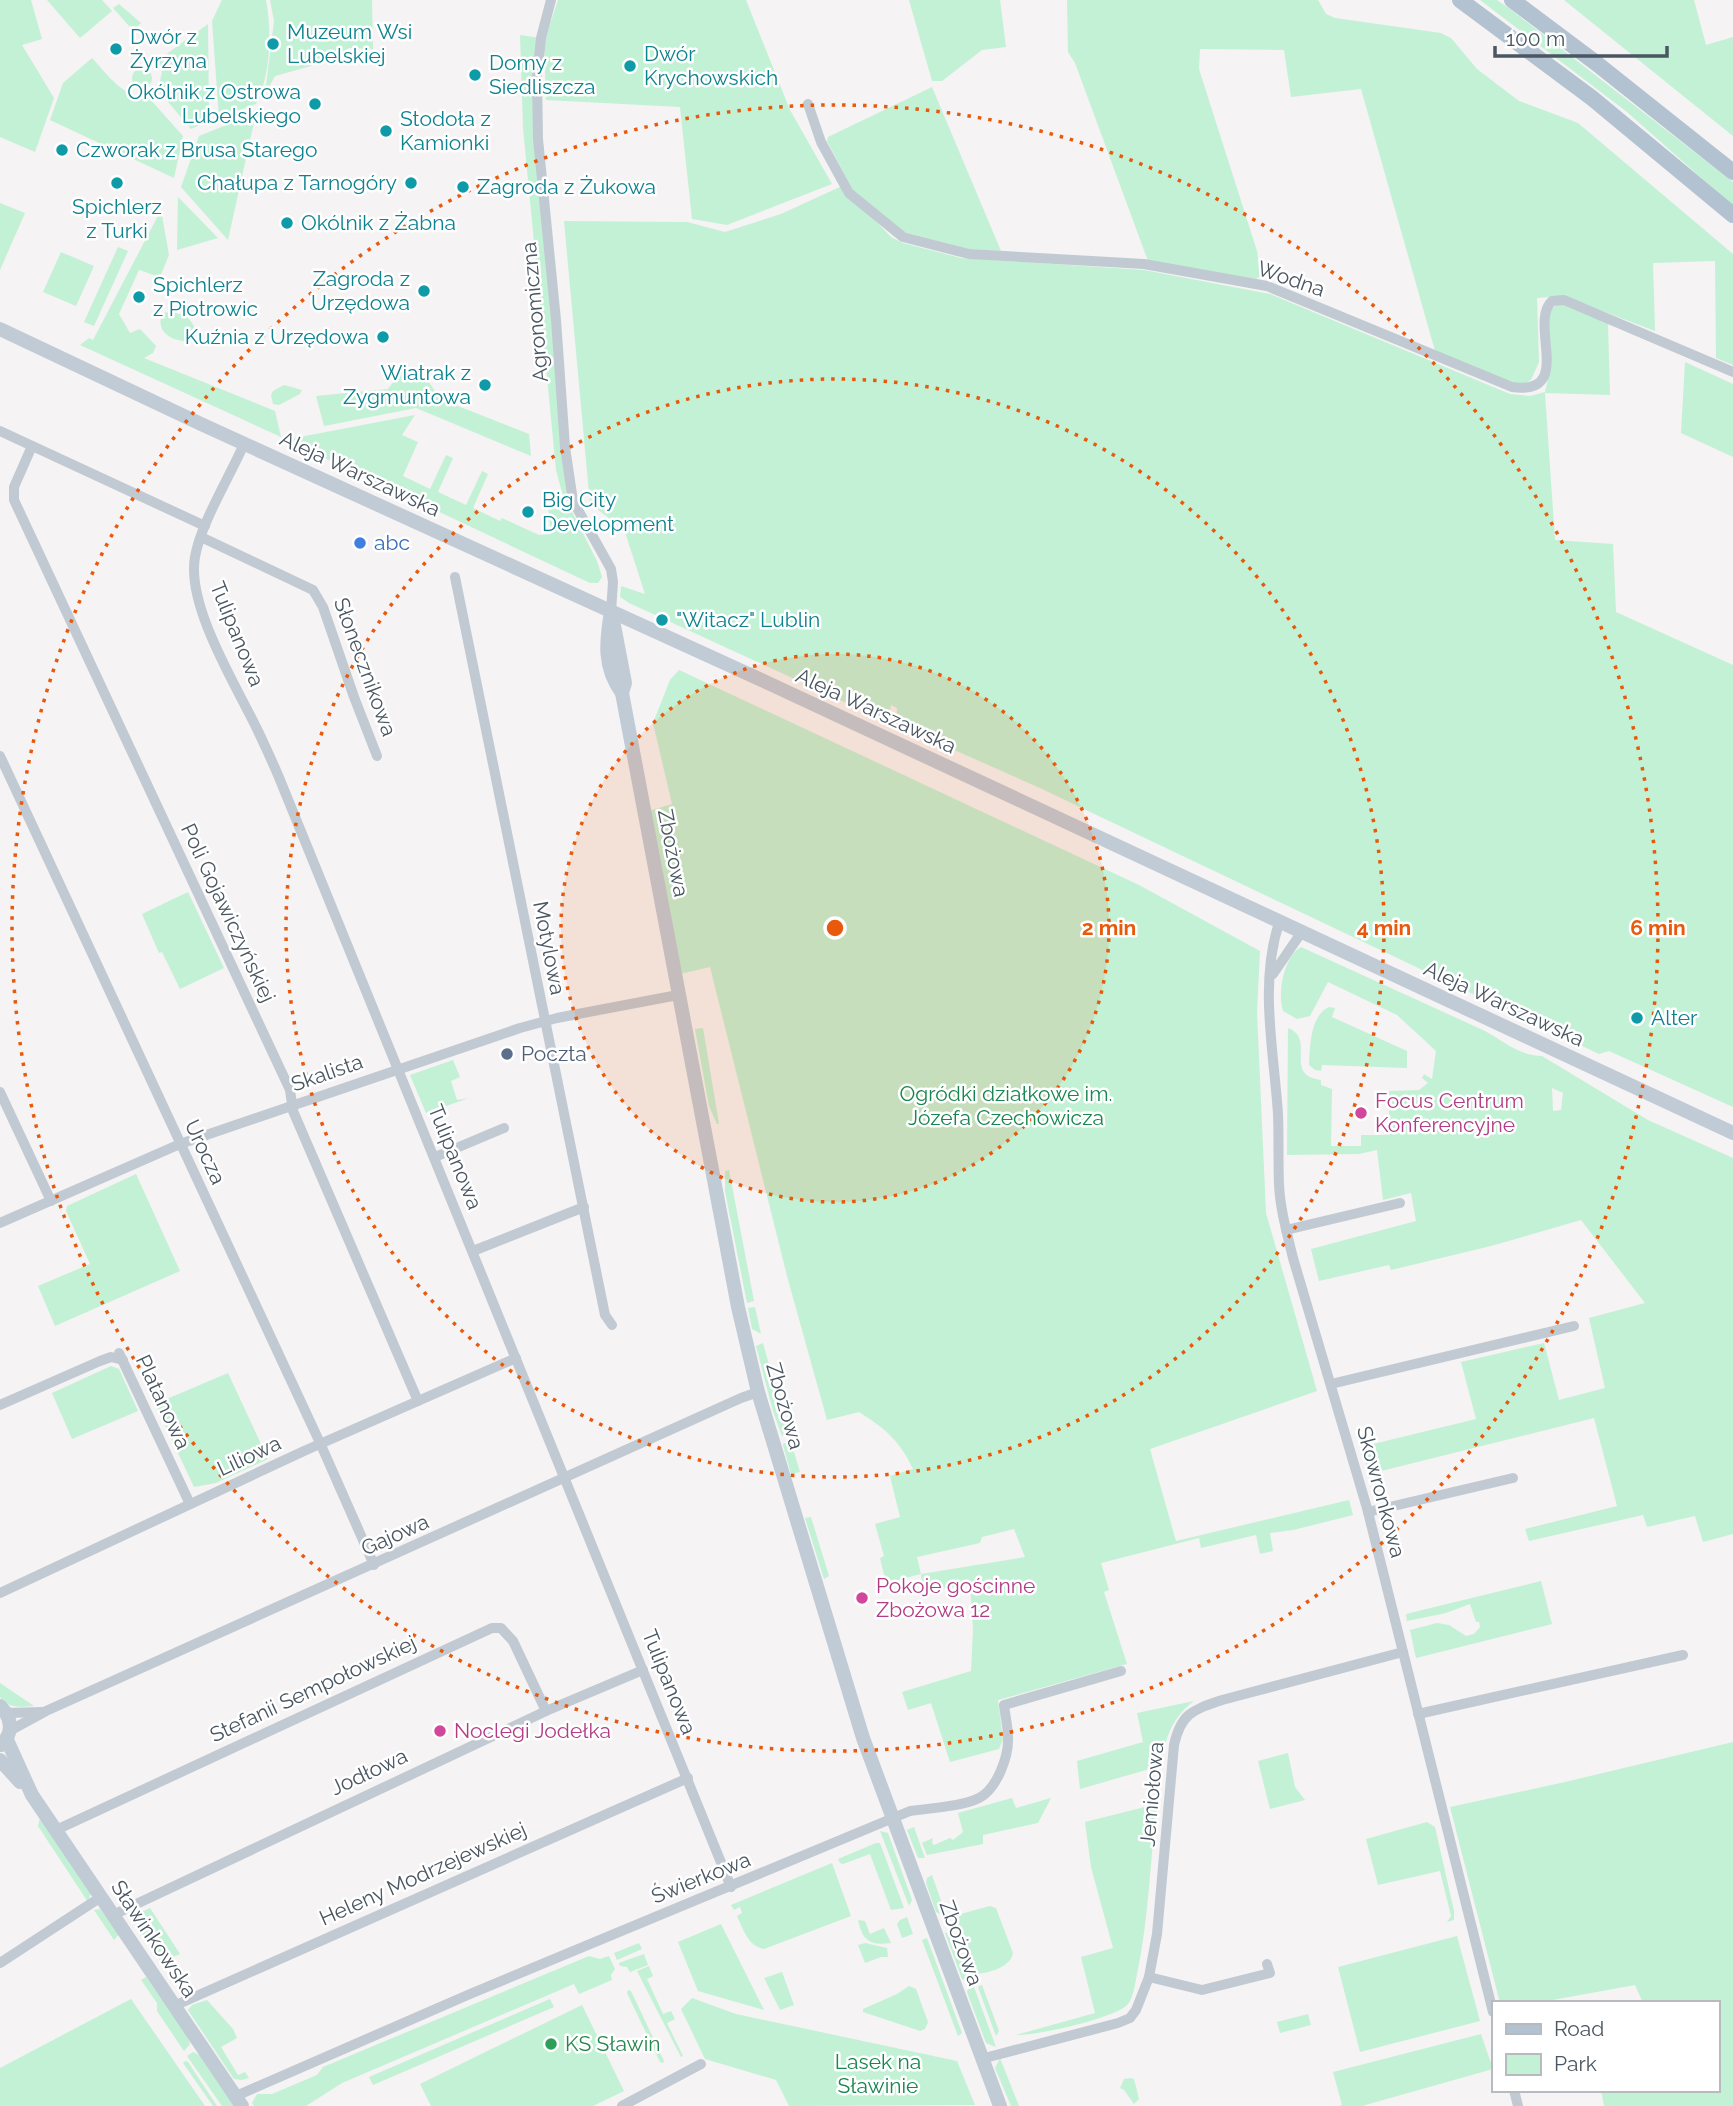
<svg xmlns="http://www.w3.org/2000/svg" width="1733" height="2106" viewBox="0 0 1733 2106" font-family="Raleway,sans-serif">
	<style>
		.green { fill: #c3f1d5; fill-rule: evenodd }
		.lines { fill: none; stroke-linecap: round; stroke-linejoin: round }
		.street { stroke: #c1cad2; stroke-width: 10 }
		.secondary { stroke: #c1cbd6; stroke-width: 14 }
		.primary { stroke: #b3c2d1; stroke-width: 16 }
		.ring { fill: none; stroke: #e8590c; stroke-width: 3.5; stroke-dasharray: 3.5 7 }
		.culture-dot { fill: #0f9aa8; stroke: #fff; stroke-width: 2.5 }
		.shop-dot { fill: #3f7fe0; stroke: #fff; stroke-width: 2.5 }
		.service-dot { fill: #5c6f8a; stroke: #fff; stroke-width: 2.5 }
		.hotel-dot { fill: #d1479c; stroke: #fff; stroke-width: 2.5 }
		.leisure-dot { fill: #2e9e5b; stroke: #fff; stroke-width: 2.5 }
		.labels { text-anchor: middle; stroke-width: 5; stroke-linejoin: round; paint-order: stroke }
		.culture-label { font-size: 21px; fill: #0d838f; stroke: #fff; text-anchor: start }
		.street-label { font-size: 21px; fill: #4a5661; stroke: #fff }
		.shop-label { font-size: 21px; fill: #366cbe; stroke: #fff; text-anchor: start }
		.service-label { font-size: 21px; fill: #4e5e75; stroke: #fff; text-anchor: start }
		.park-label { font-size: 21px; fill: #17864f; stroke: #fff }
		.hotel-label { font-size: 21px; fill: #b23c85; stroke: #fff; text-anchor: start }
		.leisure-label { font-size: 21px; fill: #27864d; stroke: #fff; text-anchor: start }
		.centre { fill: #e8590c; stroke: #fff; stroke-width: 3.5 }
		.ring-label { font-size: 21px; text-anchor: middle; font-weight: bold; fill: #e8590c; stroke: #fff; stroke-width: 5; stroke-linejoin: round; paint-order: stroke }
	</style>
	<rect width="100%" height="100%" fill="#f5f3f3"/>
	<!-- green -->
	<g class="green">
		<polygon points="0,0 31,0 42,39 22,45 54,98 35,152 0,137"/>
		<polygon points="47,0 102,0 112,11 80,38"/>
		<path d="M222,0H266C272,33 271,73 256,104L219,118L212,21Z"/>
		<polygon points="270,0 372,0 373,49 349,48 329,61 275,76 265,94 274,21"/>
		<polygon points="558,0 746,0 790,110 832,184 727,225 692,219 680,107 546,100 544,42"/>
		<polygon points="909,0 1000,0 1006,47 982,50 942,81 932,81"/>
		<polygon points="1067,0 1318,0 1326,14 1335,18 1441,33 1451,38 1477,69 1519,101 1578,123 1733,254 1733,365 1716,358 1715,261 1653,263 1655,331 1563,296 1537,298 1539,362 1531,380 1523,385 1513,384 1435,351 1361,89 1291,97 1284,50 1200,49 1199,69 1257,251 1261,276 1256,279 1148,261 1075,63 1068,52"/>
		<polygon points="1480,0 1497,0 1510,9 1733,182 1733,206 1627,112"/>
		<polygon points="1564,0 1694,0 1706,45 1733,37 1733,136"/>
		<polygon points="119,4 141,23 137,27 129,26 113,8"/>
		<polygon points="208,24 209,121 191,129 158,90 162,72 157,61"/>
		<polygon points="520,35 541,38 537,77 573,501 564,500 556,470 523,128"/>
		<path d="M92,58C108,75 123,98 149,98L183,136L174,178L50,120L63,83Z"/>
		<circle cx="142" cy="78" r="10"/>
		<polygon points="932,87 1001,251 968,249 904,232 853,190 827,141 828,137"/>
		<polygon points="256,113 228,240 181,187 199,136"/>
		<polygon points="842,186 891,237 903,243 961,258 1144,270 1270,294 1510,394 1530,396 1545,392 1548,379 1546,316 1557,304 1562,303 1608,323 1610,395 1545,393 1555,540 1613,544 1616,612 1733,665 1733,1107 1609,1051 1599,1054 1042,789 896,724 897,708 891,705 888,722 629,603 620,597 621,586 645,594 624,529 590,504 564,221 687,222 725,232 781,214"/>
		<polygon points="178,197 218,238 177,250"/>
		<polygon points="0,203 25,213 0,270"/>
		<polygon points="161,210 169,255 160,277 139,270 119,314 130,333 140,329 156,346 153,353 144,358 275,411 281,437 80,345 89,338 93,340"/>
		<polygon points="118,247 128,251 94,326 84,322"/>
		<polygon points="61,252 94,266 76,306 43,292"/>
		<path d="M171,312C185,315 191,317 196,332L190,341C173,342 155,333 162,313Z"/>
		<polygon points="1685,362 1733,384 1733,457 1681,433"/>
		<polygon points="402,371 427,379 440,399 529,434 531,456 416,408 324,426 316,396 388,389"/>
		<polygon points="284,385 302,390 300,394 279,405 273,404 271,395 273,391"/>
		<polygon points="415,415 402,435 418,442 403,476 430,489 446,455 453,458 438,492 466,505 482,471 488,474 473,508 500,521 502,518 539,535 551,534 548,505 550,501 563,513 564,505 568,504 597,561 602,577 598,583 590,583 314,453 298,451 279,441"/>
		<path d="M679,670L1139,885L1260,951L1257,1012L1266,1213L1317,1391L1150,1449L1176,1541L1349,1500L1353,1515L1293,1530L1270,1533L1273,1551L1260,1554L1256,1535L1201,1548L1199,1538L1101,1563L1109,1590L1104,1592L1127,1664L998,1700L1003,1739L999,1749L950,1762L931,1703L908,1710L902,1692L971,1671L973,1629L970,1584L923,1592L921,1574L886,1583L880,1558L884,1556L875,1524L900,1517L890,1476L913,1469C900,1441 886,1429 859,1412L827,1420L787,1276L710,967L680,974L649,811L672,804L653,723L670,680ZM1014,1529L1025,1557L921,1574L917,1557L980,1543L982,1537Z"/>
		<polygon points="188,892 224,968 180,989 162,952 159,953 142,914"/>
		<path d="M1301,947L1485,1031C1505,1042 1518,1055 1542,1056L1648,1120L1733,1158V1534L1703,1542L1695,1516L1647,1527L1643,1515L1529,1541L1525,1529L1617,1506L1594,1418L1369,1474L1361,1447L1476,1419L1461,1362L1544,1343L1559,1400L1605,1388L1589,1318L1645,1303L1581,1220L1491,1246L1391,1270L1389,1265L1319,1281L1311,1249L1416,1221L1411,1193L1383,1200L1377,1150L1359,1154L1287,1155L1288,1028C1317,1039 1282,1075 1321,1080V1085L1332,1089L1331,1146H1361V1135H1385L1386,1132L1389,1131V1091L1419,1090L1428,1083L1422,1078L1424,1074L1432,1079L1436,1051L1397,1015L1328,982L1310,1016L1297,1019L1283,1011C1277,994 1284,956 1301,947ZM1552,1088L1563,1093L1561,1110L1553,1111Z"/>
		<path d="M1329,1007L1335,1008L1332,1017L1407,1051V1068L1322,1065L1321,1071L1315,1070L1309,1065C1310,1046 1310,1016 1329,1007Z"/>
		<polygon points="703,1028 719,1124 717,1124 709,1106 695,1029"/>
		<polygon points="453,1060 460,1077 451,1081 457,1100 469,1098 426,1113 410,1075"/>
		<polygon points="729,1170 754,1301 747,1303 725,1191 725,1171"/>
		<polygon points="136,1174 180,1271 55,1326 38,1286 90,1264 66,1211 67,1206"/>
		<polygon points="755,1307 761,1334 752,1329 748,1308"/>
		<polygon points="763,1343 788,1434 782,1436 773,1411 756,1346"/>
		<polygon points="111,1366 119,1369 138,1411 72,1439 52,1393"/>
		<polygon points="228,1373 268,1459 216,1483 194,1487 155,1404"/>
		<polygon points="791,1442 800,1472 791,1474 783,1445 784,1443"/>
		<polygon points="811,1517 829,1576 824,1579 805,1518"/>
		<polygon points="1541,1581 1552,1624 1416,1658 1410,1630 1437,1623 1449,1625 1466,1636 1474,1634 1480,1627 1479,1622 1476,1622 1470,1604 1446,1613 1407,1621 1406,1614"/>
		<path d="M0,1683L34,1706C20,1707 9,1709 0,1697Z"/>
		<path d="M1194,1701C1171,1718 1166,1738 1160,1766L1080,1789L1077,1761L1143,1742L1137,1713Z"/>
		<polygon points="1733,1742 1733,2106 1604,2106 1601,2090 1717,2090 1717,2003 1643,2003 1635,1985 1536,2003 1500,2003 1450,1807 1565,1782"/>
		<polygon points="1288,1753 1295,1787 1305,1800 1270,1809 1258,1761"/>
		<polygon points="1012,1798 1016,1808 1051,1798 1038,1823 983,1835 983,1844 927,1855 922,1843 933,1838 932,1843 934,1845 950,1838 953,1840 963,1832 958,1813"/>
		<path d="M1157,1804C1150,1860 1149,1918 1137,1974C1135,1983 1134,1996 1128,2004C1117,2018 1035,2036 1016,2035L1095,2013L1081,1957L1113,1948L1091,1867L1085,1822Z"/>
		<polygon points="40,1817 91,1893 88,1902 38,1826"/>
		<polygon points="1427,1822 1435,1827 1454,1911 1454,1920 1447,1922 1451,1916 1440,1871 1378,1885 1366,1839"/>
		<polygon points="914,1827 925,1858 918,1858 907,1830"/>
		<polygon points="880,1831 888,1833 912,1900 909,1906"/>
		<polygon points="876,1843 880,1843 904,1908 891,1910 870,1854 843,1864 840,1863 838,1859"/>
		<path d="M832,1863L851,1916L764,1949C748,1946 743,1929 737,1916L742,1913L740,1907L734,1910L731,1905Z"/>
		<polygon points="932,1875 945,1912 940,1914 936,1912 926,1883 927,1878"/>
		<path d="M990,1906L996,1908L1013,1953C1011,1968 985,1974 974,1974L953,1916Z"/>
		<polygon points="150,1908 180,1954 161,1962 131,1917"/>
		<polygon points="100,1909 119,1934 114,1940 94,1910"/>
		<polygon points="907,1917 913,1934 902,1938 897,1924 900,1920"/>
		<path d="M858,1920L865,1921L870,1934L884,1928L891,1943C870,1946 862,1940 858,1920Z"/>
		<polygon points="721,1924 764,2010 698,1991 678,1942"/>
		<polygon points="953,1931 971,1980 966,1981 962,1979 945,1933"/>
		<polygon points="1457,1936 1480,2021 1360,2052 1338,1967"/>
		<polygon points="927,1938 962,2033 958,2036 922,1940"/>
		<polygon points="639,1943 642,1949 617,1960 614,1953"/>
		<polygon points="865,1943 887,1948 888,1957 881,1957 865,1963 858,1945"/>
		<polygon points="644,1954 648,1965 630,1972 627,1967 620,1966 619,1963"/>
		<polygon points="589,1956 600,1959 609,1956 615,1969 611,1975 612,1980 579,1994 574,1984 342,2083 306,2106 254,2106 252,2103 257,2094 272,2094 317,2075 323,2067"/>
		<polygon points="649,1966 653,1976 647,1979 663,2014 671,2011 675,2019 667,2023 683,2056 681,2057 637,1971"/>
		<polygon points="782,1972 794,2005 780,2010 764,1978"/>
		<polygon points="146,1977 189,2038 190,2044 184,2051 157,2011 157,2003 141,1980"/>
		<polygon points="982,1985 999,2031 996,2036 978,1987"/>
		<polygon points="909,1986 916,1989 928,2022 925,2029 920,2031 863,2012 863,2009 897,1994"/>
		<polygon points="974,1987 996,2047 986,2043 967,1992 968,1989"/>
		<polygon points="628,1990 631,1991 664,2061 663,2063 660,2062 627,1993"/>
		<polygon points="692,1998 736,2014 957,2061 975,2105 789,2106 776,2080 705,2059 681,2009"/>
		<polygon points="131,1999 205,2106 0,2106 0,2068"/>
		<polygon points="550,1999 554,2007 373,2085 369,2077"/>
		<polygon points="207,2000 233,2029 237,2038 221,2047 238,2075 245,2072 249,2078 242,2080 234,2079 188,2010 192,2005"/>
		<polygon points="582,2005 624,2091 593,2106 431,2106 420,2084"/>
		<polygon points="1308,2014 1311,2025 1280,2033 1277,2022"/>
		<polygon points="1481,2034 1493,2069 1362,2106 1339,2106 1342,2105 1333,2072"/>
		<polygon points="193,2052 201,2056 235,2106 222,2106 187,2056"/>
		<polygon points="1000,2058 1019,2106 1011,2106 995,2068"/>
		<polygon points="185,2061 188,2062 217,2106 213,2106 183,2063"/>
		<polygon points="1131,2078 1134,2079 1139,2099 1134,2104 1124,2090 1120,2088 1124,2079"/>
	</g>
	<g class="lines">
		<!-- street -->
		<g class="street">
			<polyline points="551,0 541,38 537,77 538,139 556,320 565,447 573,501 611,569 613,582 611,612"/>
			<path d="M808,104L821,142L849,193L903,237L969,254L1144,264L1267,286L1512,387C1575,396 1528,323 1552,301L1564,300L1733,372"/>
			<polyline points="0,431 205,526"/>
			<path d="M244,444C230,476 200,525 195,557C186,606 237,687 258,731C265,746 272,761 278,775L731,1887"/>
			<polyline points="32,446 14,487 14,500 290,1090 293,1111 418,1401"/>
			<polyline points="201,537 313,590 323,607 354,697 377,756"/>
			<polyline points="455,577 605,1315 612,1325"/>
			<polyline points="0,756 321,1445 374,1565"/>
			<path d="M1279,923C1259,984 1274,1052 1278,1114C1279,1138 1278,1161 1279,1184C1280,1209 1287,1233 1293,1258L1367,1508L1493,2012"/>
			<polyline points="1273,974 1301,933"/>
			<polyline points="0,1092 51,1201"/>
			<polyline points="435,1157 504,1128"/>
			<polyline points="0,1223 180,1144 520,1028 557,1018 678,995"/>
			<polyline points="1286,1230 1400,1203"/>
			<polyline points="473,1251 584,1207"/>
			<polyline points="119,1353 190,1504"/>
			<polyline points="1331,1384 1574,1326"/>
			<polyline points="0,1405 100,1361 111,1357 123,1360"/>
			<polyline points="1368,1512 1513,1478"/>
			<polyline points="0,1593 304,1451 516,1358"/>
			<polyline points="6,1713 42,1712"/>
			<polyline points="1418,1714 1683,1655"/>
			<polyline points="11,1730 46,1711 741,1398 758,1392"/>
			<polyline points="56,1830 492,1628 501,1628 513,1641 546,1711"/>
			<polyline points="113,1915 546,1711 643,1670"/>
			<polyline points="0,1963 101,1897"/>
			<polyline points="1149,1977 1202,1990 1270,1973 1267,1964"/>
			<polyline points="174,2006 688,1778"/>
			<path d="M981,2059L1118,2023L1130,2018L1136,2010L1149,1977L1157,1934L1174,1745C1181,1713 1193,1710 1222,1700L1403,1652"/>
			<polyline points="1514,2090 1518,2106"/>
			<path d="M236,2096L470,1994L910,1811C929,1808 961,1807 979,1798C997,1789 1009,1756 1008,1737C1008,1726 1005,1715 1004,1705L1121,1671"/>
			<polyline points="622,2106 701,2064"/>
		</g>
		<!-- secondary -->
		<g class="secondary">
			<polyline points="0,329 201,424 768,683 1733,1133"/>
			<path d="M611,612C606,642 603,667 622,693L738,1307L758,1392L863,1738L1000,2106"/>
			<polyline points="613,620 625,683 622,693"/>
			<path d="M0,1706C12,1718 14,1733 1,1745"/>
			<polyline points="7,1740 32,1795 242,2106"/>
			<polyline points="0,1760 20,1782"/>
		</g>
		<!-- primary -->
		<g class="primary">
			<polyline points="1460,0 1592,98 1733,215"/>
			<polyline points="1512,0 1596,63 1733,172"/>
		</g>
	</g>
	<!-- distance rings -->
	<circle cx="835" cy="928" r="274" fill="#e8590c" fill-opacity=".12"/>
	<g class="ring">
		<circle cx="835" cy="928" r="274"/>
		<circle cx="835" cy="928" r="549"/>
		<circle cx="835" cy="928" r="823"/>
	</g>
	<!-- markers -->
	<g class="culture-dot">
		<circle cx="273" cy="44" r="7"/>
		<circle cx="116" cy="49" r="7"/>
		<circle cx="630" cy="66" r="7"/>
		<circle cx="475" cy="75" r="7"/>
		<circle cx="315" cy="104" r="7"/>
		<circle cx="386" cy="131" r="7"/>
		<circle cx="62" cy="150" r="7"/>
		<circle cx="117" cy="183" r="7"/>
		<circle cx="411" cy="183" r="7"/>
		<circle cx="463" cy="187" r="7"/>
		<circle cx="287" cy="223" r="7"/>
		<circle cx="424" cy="291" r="7"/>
		<circle cx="139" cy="297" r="7"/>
		<circle cx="383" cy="337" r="7"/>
		<circle cx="485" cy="385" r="7"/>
		<circle cx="528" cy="512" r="7"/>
		<circle cx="662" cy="620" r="7"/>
		<circle cx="1637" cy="1018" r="7"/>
	</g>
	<circle class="shop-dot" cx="360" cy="543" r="7"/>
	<circle class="service-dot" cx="507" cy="1054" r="7"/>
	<g class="hotel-dot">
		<circle cx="1361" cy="1113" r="7"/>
		<circle cx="862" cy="1598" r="7"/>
		<circle cx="440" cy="1731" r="7"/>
	</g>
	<circle class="leisure-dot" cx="551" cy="2044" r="7"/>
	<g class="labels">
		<!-- culture labels -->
		<g class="culture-label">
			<text x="287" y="39">Muzeum Wsi<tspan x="287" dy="24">Lubelskiej</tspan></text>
			<text x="130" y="44">Dwór z<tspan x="130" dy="24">Żyrzyna</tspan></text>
			<text x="644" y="61">Dwór<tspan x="644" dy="24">Krychowskich</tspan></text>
			<text x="489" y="70">Domy z<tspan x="489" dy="24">Siedliszcza</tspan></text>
			<text x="301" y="99" text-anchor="end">Okólnik z Ostrowa<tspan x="301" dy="24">Lubelskiego</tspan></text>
			<text x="400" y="126">Stodoła z<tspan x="400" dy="24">Kamionki</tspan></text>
			<text x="76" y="157">Czworak z Brusa Starego</text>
			<text x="397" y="190" text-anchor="end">Chałupa z Tarnogóry</text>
			<text x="477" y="194">Zagroda z Żukowa</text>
			<text x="117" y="214" text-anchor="middle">Spichlerz<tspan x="117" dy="24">z Turki</tspan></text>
			<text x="301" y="230">Okólnik z Żabna</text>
			<text x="410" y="286" text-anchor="end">Zagroda z<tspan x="410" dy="24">Urzędowa</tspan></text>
			<text x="153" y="292">Spichlerz<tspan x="153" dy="24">z Piotrowic</tspan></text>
			<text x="369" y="344" text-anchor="end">Kuźnia z Urzędowa</text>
			<text x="471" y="380" text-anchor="end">Wiatrak z<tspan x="471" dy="24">Zygmuntowa</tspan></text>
			<text x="542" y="507">Big City<tspan x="542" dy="24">Development</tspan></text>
			<text x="676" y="627">"Witacz" Lublin</text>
			<text x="1651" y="1025">Alter</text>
		</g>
		<!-- street labels -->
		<g class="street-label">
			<text transform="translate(1291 279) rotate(19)" y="7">Wodna</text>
			<text transform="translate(535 312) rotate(-95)" y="7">Agronomiczna</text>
			<text transform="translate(360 474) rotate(25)" y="7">Aleja Warszawska</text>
			<text transform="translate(237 634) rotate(68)" y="7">Tulipanowa</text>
			<text transform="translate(365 667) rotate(70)" y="7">Słonecznikowa</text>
			<text transform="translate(876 711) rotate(25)" y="7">Aleja Warszawska</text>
			<text transform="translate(673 853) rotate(79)" y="7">Zbożowa</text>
			<text transform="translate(228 913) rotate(65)" y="7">Poli Gojawiczyńskiej</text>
			<text transform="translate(549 948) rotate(79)" y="7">Motylowa</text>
			<text transform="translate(1504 1004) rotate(25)" y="7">Aleja Warszawska</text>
			<text transform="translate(327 1073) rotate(-19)" y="7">Skalista</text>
			<text transform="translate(205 1152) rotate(65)" y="7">Urocza</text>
			<text transform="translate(455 1157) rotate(68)" y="7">Tulipanowa</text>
			<text transform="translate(163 1402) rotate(65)" y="7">Platanowa</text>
			<text transform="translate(785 1406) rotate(74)" y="7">Zbożowa</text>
			<text transform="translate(249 1456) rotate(-25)" y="7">Liliowa</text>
			<text transform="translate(1381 1492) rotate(75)" y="7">Skowronkowa</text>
			<text transform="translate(395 1535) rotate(-24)" y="7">Gajowa</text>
			<text transform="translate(669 1682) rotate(68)" y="7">Tulipanowa</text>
			<text transform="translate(313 1689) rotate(-25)" y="7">Stefanii Sempołowskiej</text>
			<text transform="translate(369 1772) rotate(-25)" y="7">Jodłowa</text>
			<text transform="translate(1152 1794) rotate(-85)" y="7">Jemiołowa</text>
			<text transform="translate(423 1874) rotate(-24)" y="7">Heleny Modrzejewskiej</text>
			<text transform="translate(701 1878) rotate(-22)" y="7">Świerkowa</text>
			<text transform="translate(154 1939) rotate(56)" y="7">Sławinkowska</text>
			<text transform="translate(961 1943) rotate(70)" y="7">Zbożowa</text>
		</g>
		<!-- shop labels -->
		<g class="shop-label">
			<text x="374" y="550">abc</text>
		</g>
		<!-- service labels -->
		<g class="service-label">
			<text x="521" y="1061">Poczta</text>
		</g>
		<!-- park labels -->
		<g class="park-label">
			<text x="1006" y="1101">Ogródki działkowe im.<tspan x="1006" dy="24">Józefa Czechowicza</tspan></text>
			<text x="878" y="2069">Lasek na<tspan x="878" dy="24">Sławinie</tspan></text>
		</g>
		<!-- hotel labels -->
		<g class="hotel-label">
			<text x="1375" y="1108">Focus Centrum<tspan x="1375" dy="24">Konferencyjne</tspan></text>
			<text x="876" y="1593">Pokoje gościnne<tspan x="876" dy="24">Zbożowa 12</tspan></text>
			<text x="454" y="1738">Noclegi Jodełka</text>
		</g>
		<!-- leisure labels -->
		<g class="leisure-label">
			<text x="565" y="2051">KS Sławin</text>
		</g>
	</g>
	<circle cx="835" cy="928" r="10" class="centre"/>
	<g class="ring-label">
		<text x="1109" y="935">2 min</text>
		<text x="1384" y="935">4 min</text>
		<text x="1658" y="935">6 min</text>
	</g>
	<!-- legend -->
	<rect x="1492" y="2001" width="228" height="91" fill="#ffffff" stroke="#b7bbc0" stroke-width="2"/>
	<rect x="1506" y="2024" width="35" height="10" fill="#b3c2d1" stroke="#b7bbc0" stroke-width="2"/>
	<text x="1554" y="2036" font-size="21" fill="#4a5661">Road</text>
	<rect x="1506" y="2054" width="35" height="21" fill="#c3f1d5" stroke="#b7bbc0" stroke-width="2"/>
	<text x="1554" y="2071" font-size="21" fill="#4a5661">Park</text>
	<!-- scale -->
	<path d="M1495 46v10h172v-10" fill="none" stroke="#4a5661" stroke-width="3.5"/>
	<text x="1506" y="46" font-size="21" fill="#4a5661" stroke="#ffffff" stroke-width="5" paint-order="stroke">100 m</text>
</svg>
